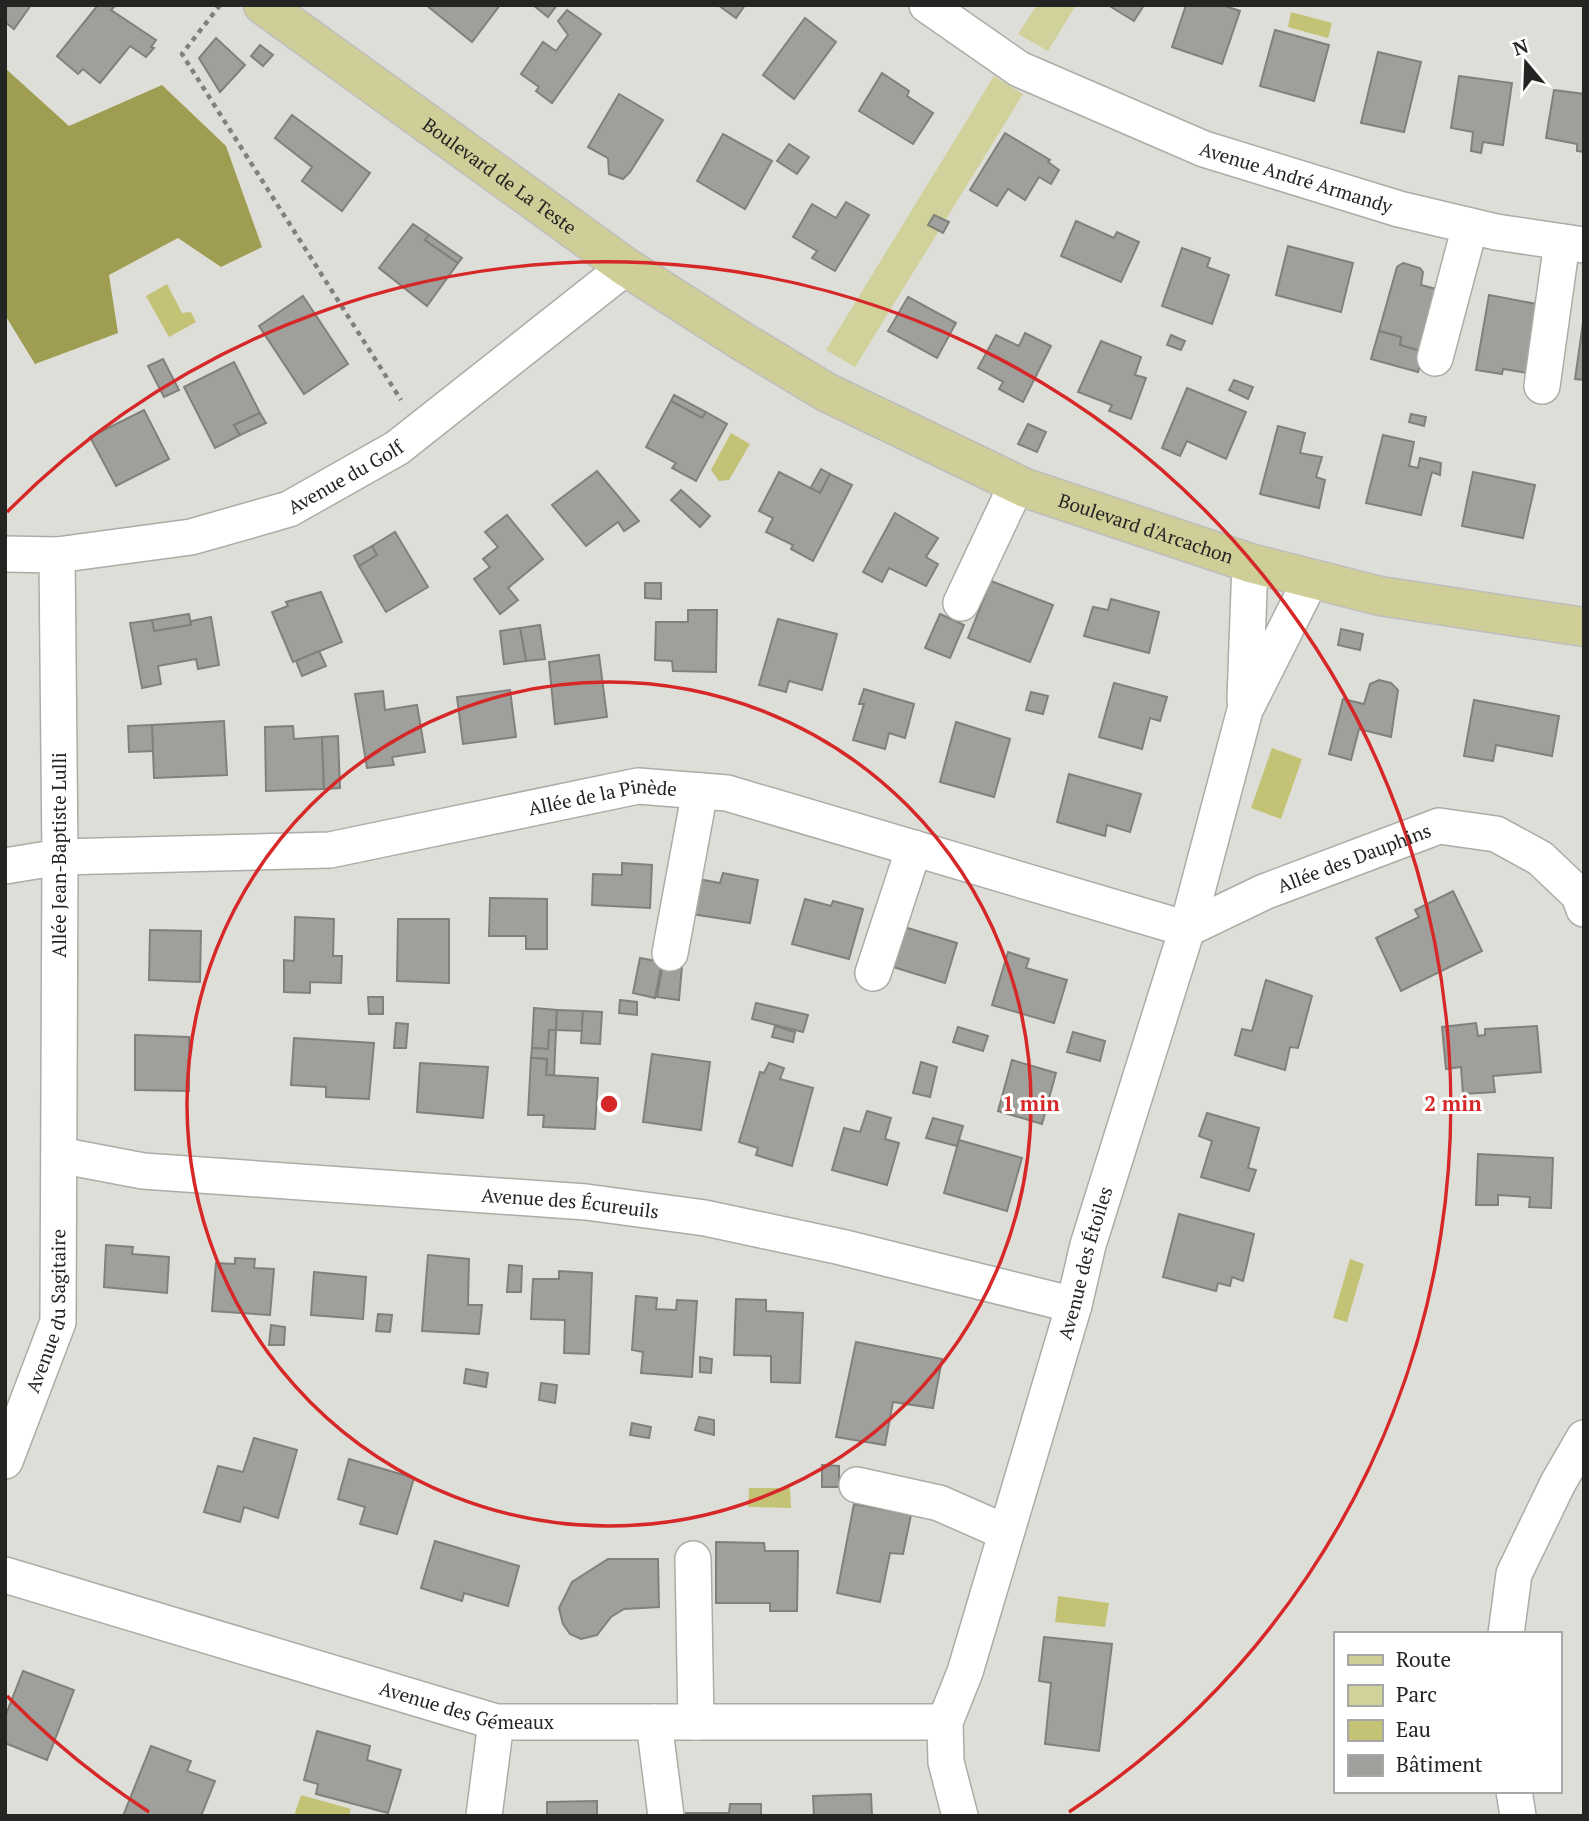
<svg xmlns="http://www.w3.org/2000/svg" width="1589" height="1821" viewBox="0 0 1589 1821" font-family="'PT Serif',serif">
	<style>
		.green { fill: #d1d19b }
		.forest { fill: #9f9d51 }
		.water { fill: #c4c275 }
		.building { fill: #9fa09b; stroke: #81817c; stroke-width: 2 }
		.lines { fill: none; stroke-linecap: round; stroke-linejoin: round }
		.minor-casing { stroke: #acaca7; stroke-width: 38 }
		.major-casing { stroke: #bdbdbd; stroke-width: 41 }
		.path { stroke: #80807c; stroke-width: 4.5; stroke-dasharray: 5 5; stroke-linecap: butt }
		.minor { stroke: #fff; stroke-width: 35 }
		.major { stroke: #cfce99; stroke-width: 38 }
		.ring { fill: none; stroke: #d62828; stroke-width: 3.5 }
		.labels { text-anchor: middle; stroke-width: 6; stroke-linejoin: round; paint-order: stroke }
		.street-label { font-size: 19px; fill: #242422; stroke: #fff }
		.centre { fill: #d62828; stroke: #fff; stroke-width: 3.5 }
		.ring-label { font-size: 21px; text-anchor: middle; font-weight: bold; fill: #d62828; stroke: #fff; stroke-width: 6; stroke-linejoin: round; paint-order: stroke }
	</style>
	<rect width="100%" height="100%" fill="#deded9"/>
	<!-- green -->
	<g class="green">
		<polygon points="1037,5 1076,5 1048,51 1018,34"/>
		<polygon points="994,76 1023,94 855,367 826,350"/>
	</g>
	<!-- forest -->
	<polygon class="forest" points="5,68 69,126 162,85 226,146 262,247 221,267 178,238 109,275 118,333 35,364 5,315"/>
	<!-- water -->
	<g class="water">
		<polygon points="1291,12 1332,23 1328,38 1288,27"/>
		<polygon points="167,284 182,313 191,312 196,322 169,337 146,296"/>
		<polygon points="731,433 750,444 729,480 719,481 711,470"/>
		<polygon points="1272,748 1302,759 1281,819 1251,808"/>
		<polygon points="1350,1259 1364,1264 1347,1322 1333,1318"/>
		<polygon points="749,1488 790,1488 791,1508 748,1507"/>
		<polygon points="1058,1596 1109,1603 1105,1627 1055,1622"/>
		<polygon points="301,1795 351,1809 349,1816 294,1816"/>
	</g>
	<!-- building -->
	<g class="building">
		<polygon points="5,5 31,5 14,29 5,22"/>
		<polygon points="98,5 116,5 111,10 156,40 151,47 154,48 146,57 130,46 100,83 83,69 78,74 57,56"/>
		<polygon points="426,5 500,5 472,42"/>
		<polygon points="533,5 557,5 548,17"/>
		<polygon points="718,5 745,5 736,18"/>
		<polygon points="1108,5 1144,5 1134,21"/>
		<polygon points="1186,5 1222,5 1240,11 1222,64 1172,47"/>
		<polygon points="567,10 601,34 552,103 536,91 539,87 521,74 543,42 556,51 568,35 558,21"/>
		<polygon points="805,18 836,42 794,99 763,75"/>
		<polygon points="1275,30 1329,45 1314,101 1260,86"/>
		<polygon points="216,38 245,65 220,92 199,58"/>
		<polygon points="260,45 273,55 263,66 251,56"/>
		<polygon points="1378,52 1421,62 1404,132 1361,123"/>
		<polygon points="882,73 909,91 907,96 933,113 913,144 859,111"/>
		<polygon points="1459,76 1512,83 1503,145 1483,142 1481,153 1471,151 1473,132 1451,128"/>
		<polygon points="1554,90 1584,94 1584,152 1577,151 1577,144 1546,138"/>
		<polygon points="619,94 663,120 630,172 623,179 609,174 608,158 588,147"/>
		<polygon points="292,115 370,173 342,211 302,181 312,167 275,138"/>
		<polygon points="1005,133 1050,160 1048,162 1059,170 1051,184 1039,177 1025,200 1008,189 997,206 970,190"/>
		<polygon points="723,134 772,161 745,209 697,181"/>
		<polygon points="789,144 809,157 797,174 777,161"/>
		<polygon points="846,202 869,215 835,271 812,258 817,251 793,237 812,204 836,218"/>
		<polygon points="934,215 949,222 943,233 928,225"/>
		<polygon points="1076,221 1114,238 1117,232 1139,242 1121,282 1061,256"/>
		<polygon points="413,224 429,235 425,240 458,263 427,306 379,268"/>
		<polygon points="429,235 462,258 458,263 425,240"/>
		<polygon points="1288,246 1353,263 1341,312 1276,295"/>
		<polygon points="1182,248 1210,258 1207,267 1229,275 1212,324 1162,306"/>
		<polygon points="1403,263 1420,268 1423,272 1421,285 1440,290 1424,352 1400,345 1401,337 1379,331 1397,267"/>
		<polygon points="1489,295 1547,306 1534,374 1503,369 1502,374 1476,370"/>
		<polygon points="303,296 348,364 304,394 259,326"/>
		<polygon points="908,297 956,323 937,358 888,331"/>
		<polygon points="1584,316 1584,380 1575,379"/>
		<polygon points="1379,331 1401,337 1400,345 1424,352 1418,372 1371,359"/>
		<polygon points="1025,333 1051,346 1023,402 999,389 1003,382 978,368 996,335 1019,346"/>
		<polygon points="1171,335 1185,341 1181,350 1167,345"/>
		<polygon points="1101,341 1141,357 1135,375 1146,378 1131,419 1109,411 1112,405 1078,392"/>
		<polygon points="163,359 179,390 164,397 148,366"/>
		<polygon points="234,362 260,413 234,425 240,435 215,448 184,387"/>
		<polygon points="1234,380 1253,387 1248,399 1229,390"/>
		<polygon points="1187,388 1246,412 1226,459 1187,441 1180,456 1162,448"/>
		<polygon points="674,395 706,412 702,418 671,401"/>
		<polygon points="671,401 702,418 706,412 727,424 696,481 672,468 676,463 646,447"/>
		<polygon points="144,410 169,459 116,486 90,437"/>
		<polygon points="260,413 266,423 240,435 234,425"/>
		<polygon points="1411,414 1426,417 1424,426 1409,422"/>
		<polygon points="1028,424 1046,432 1037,452 1018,444"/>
		<polygon points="1278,426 1305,433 1300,453 1322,457 1316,477 1325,480 1319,508 1260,494"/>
		<polygon points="1383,435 1414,442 1409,466 1418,468 1420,458 1441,463 1440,475 1432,472 1421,515 1366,503"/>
		<polygon points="821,469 830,474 820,493 810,489"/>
		<polygon points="597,471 639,521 624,531 618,522 586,546 552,505"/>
		<polygon points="779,472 820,493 830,474 852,485 813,561 791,549 793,545 766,532 773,518 759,511"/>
		<polygon points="1473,472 1535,485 1523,538 1462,526"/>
		<polygon points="681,490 710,516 700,527 671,500"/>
		<polygon points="895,513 938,538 926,557 938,564 926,586 889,568 882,582 863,572"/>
		<polygon points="507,515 543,559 508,588 518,600 500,614 474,579 490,567 483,559 498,547 485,532"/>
		<polygon points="395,532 428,587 386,612 359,566 377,555 372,546"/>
		<polygon points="372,546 377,555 359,566 354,556"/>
		<polygon points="991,581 1053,605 1030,662 968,638"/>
		<polygon points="645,583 661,583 661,599 645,598"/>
		<polygon points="321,592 342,642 293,662 272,612 288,606 286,602"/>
		<polygon points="1111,599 1159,612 1149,653 1084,636 1093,607 1108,610"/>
		<polygon points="688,610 717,610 716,672 673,671 672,661 655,660 656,622 688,622"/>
		<polygon points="189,614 191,625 154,631 152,620"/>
		<polygon points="940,614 964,625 950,658 925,648"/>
		<polygon points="211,617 219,665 198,669 196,659 158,666 161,684 142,688 130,623 152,620 154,631 191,625 191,621"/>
		<polygon points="778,619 837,634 822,690 789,681 786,692 759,685"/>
		<polygon points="540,625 545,659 526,661 520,628"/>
		<polygon points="520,628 526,661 504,664 500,631"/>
		<polygon points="1341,629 1363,634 1360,650 1338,645"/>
		<polygon points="319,651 326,666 302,676 296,661"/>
		<polygon points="599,655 607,717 555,724 549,662"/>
		<polygon points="1379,680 1391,683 1398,690 1391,737 1359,729 1351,760 1329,754 1343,699 1364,704 1370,684"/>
		<polygon points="1114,683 1167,697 1160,721 1150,718 1142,749 1099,737"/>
		<polygon points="864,689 914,704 905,738 889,733 885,749 853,740 864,704 859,704"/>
		<polygon points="510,690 516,737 463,744 457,697"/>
		<polygon points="383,691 385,710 417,705 425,752 392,757 394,765 367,768 355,694"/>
		<polygon points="1031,692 1048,696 1043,714 1026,710"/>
		<polygon points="1474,700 1559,716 1552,756 1496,745 1493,761 1464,756"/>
		<polygon points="224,721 227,775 154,778 152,725"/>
		<polygon points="956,722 1010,739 994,797 940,782"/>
		<polygon points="152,725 153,751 129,752 128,726"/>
		<polygon points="293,726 294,739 322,737 324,789 266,791 265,727"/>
		<polygon points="338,736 340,788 324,789 322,737"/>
		<polygon points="1069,774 1141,794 1130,832 1107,825 1105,836 1057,822"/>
		<polygon points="622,863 652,865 650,908 592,905 593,874 622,875"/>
		<polygon points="723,873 758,880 750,923 691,914 698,879 720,883"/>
		<polygon points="1453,891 1482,951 1401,991 1376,938 1419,917 1415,910"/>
		<polygon points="490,898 547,899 547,949 526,949 526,936 489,936"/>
		<polygon points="805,899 831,906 833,901 863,909 849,959 792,944"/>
		<polygon points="295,917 334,919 333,956 342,956 341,983 310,982 310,993 284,992 284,960 294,961"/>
		<polygon points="398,919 449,919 449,983 397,981"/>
		<polygon points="901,926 957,943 945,983 890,966"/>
		<polygon points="150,930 201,931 200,982 149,980"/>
		<polygon points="1008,952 1029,959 1026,968 1067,980 1054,1023 992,1005"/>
		<polygon points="640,958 662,962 655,998 633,993"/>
		<polygon points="663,963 682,966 679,1000 657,997"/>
		<polygon points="1266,980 1312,996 1298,1048 1290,1047 1285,1070 1235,1055 1242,1029 1252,1031"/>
		<polygon points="368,997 383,997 383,1014 369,1014"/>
		<polygon points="620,1000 637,1002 637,1015 619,1013"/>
		<polygon points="756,1003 808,1015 803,1032 752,1019"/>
		<polygon points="534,1008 557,1010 556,1030 549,1030 548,1049 532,1048"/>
		<polygon points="557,1010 583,1011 582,1031 556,1030"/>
		<polygon points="583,1011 602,1012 600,1044 581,1043"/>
		<polygon points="396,1023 408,1024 406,1048 394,1048"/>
		<polygon points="1476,1023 1478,1036 1485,1035 1485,1029 1537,1026 1541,1072 1493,1076 1495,1092 1463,1094 1461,1067 1446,1069 1442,1027"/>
		<polygon points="775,1026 795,1032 793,1042 772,1037"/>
		<polygon points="958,1027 988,1036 983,1051 953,1042"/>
		<polygon points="549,1030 556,1030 554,1076 546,1075 547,1059 531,1058 532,1048 548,1049"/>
		<polygon points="1073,1032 1105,1041 1100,1061 1067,1052"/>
		<polygon points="135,1035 189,1037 189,1091 135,1090"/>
		<polygon points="294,1038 374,1043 369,1099 326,1097 326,1087 291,1085"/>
		<polygon points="652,1054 710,1062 701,1130 643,1122"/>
		<polygon points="531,1058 547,1059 546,1075 598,1078 595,1129 543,1127 544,1115 528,1115"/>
		<polygon points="1012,1060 1056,1073 1042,1124 998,1111"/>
		<polygon points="921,1062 937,1067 930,1097 913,1093"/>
		<polygon points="420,1063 488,1067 483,1118 417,1112"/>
		<polygon points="769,1063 784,1068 780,1079 813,1088 792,1166 756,1155 758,1148 739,1142 760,1072 764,1073"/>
		<polygon points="867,1111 891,1118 885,1139 899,1143 887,1185 832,1170 844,1128 860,1132"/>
		<polygon points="1207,1113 1259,1128 1248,1168 1256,1170 1249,1191 1201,1177 1212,1141 1199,1136"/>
		<polygon points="933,1118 963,1126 957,1146 926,1138"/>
		<polygon points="959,1140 1022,1158 1007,1211 944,1193"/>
		<polygon points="1478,1154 1553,1158 1551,1208 1529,1207 1530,1197 1498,1195 1498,1205 1476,1205"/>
		<polygon points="1179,1214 1254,1234 1243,1281 1232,1277 1230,1286 1218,1283 1216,1291 1163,1277"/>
		<polygon points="106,1245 133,1247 132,1254 169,1257 167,1293 104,1287"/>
		<polygon points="428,1255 469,1259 468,1305 482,1305 479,1334 422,1331"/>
		<polygon points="235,1258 255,1259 254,1268 274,1269 270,1315 212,1311 216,1263 235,1264"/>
		<polygon points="509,1265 522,1266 521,1292 507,1292"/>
		<polygon points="559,1271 592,1273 589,1354 564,1353 565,1320 531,1319 533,1279 559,1279"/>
		<polygon points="314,1272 366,1277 363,1319 311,1315"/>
		<polygon points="636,1296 657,1298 656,1309 676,1310 677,1300 697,1301 692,1377 641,1373 643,1352 632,1350"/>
		<polygon points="736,1299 766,1300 766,1311 803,1313 800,1383 771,1382 771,1356 734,1355"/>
		<polygon points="378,1314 392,1315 390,1332 376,1331"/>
		<polygon points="271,1325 285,1327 284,1345 269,1345"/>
		<polygon points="856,1342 942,1359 933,1408 893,1402 885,1445 836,1437"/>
		<polygon points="700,1357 712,1359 711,1373 700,1372"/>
		<polygon points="466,1369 488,1373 486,1387 464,1383"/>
		<polygon points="541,1383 557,1385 555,1403 539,1400"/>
		<polygon points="699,1417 714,1420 714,1435 695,1430"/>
		<polygon points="632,1423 651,1427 649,1438 630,1435"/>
		<polygon points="254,1438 297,1450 278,1518 244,1507 240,1522 204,1512 218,1466 243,1472"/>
		<polygon points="349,1459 414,1478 397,1534 360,1524 365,1507 338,1499"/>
		<polygon points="822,1465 839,1466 839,1487 822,1487"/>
		<polygon points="854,1504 911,1515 903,1554 890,1553 880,1602 837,1593"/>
		<polygon points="435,1541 519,1566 508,1606 464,1593 462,1601 421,1588"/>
		<polygon points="716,1542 764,1543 765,1551 798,1551 797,1611 770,1611 770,1603 716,1603"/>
		<polygon points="608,1559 658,1559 659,1607 624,1609 611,1617 597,1635 581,1639 570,1634 563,1624 559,1608 572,1582"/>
		<polygon points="1044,1637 1112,1644 1099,1751 1045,1744 1051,1683 1039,1681"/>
		<polygon points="23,1671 74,1690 47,1760 5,1743 5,1717"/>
		<polygon points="317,1731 370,1746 367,1760 401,1770 388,1813 316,1794 318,1784 304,1780"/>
		<polygon points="151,1746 191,1761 187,1771 215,1781 201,1816 123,1816"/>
		<polygon points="871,1794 872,1816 814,1816 813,1796"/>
		<polygon points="597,1801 597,1816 547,1816 547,1802"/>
		<polygon points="730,1804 761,1804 761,1816 686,1816 686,1813 729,1813"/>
	</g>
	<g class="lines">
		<!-- minor casing -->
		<g class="minor-casing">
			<g id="minor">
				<path id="s1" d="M927,5L1019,69L1204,149L1399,209L1496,232L1584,245"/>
				<polyline points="1435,358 1470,226"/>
				<polyline points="1542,386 1562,242"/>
				<path id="s2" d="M5,554L57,555L191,537L289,509L397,448L626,267"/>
				<polyline points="961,603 1017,484"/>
				<polyline points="1245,700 1250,563"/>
				<path id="s3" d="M5,866L60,857L330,850L638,786L727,793L1187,929L1264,892L1439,826L1496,834L1540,858L1579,895L1584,909"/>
				<polyline points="670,953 700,791"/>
				<polyline points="873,973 914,848"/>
				<path id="s4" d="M59,1155L143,1171L586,1202L705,1218L841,1247L1074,1305"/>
				<path id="s5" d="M5,1461L58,1322L60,857L57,555"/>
				<polyline points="857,1485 939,1503 1005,1532"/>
				<polyline points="693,1559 696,1722"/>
				<path id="s6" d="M5,1575L496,1722H945"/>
				<polyline points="1506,1634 1514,1574 1558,1483 1584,1438"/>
				<polyline points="654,1722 666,1816"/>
				<polyline points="1514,1791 1518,1816"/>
				<polyline points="484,1816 496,1722"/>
				<path id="s7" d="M960,1816L946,1762L945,1722L965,1672L1074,1305L1088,1245L1187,929L1245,710L1311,579"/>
			</g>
		</g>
		<!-- major casing -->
		<g class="major-casing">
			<g id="major">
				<path id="s8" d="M263,5L626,267L740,340L826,392L1025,488L1250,563L1380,596L1584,627"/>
			</g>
		</g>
		<!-- path -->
		<polyline class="path" points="220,5 182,54 401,400"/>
		<!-- minor -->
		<use href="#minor" class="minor"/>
		<!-- major -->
		<use href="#major" class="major"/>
	</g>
	<!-- distance rings -->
	<g class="ring">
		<circle cx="609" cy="1104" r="422"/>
		<path d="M149 1812A844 844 0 0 1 7 1696M7 512A844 844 0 1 1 1069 1812"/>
	</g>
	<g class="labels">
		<!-- street labels -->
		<g class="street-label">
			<text dy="7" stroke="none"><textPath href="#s8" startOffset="292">Boulevard de La Teste</textPath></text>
			<text dy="7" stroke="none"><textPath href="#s1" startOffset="410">Avenue André Armandy</textPath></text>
			<text dy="7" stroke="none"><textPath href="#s2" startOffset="354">Avenue du Golf</textPath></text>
			<text dy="7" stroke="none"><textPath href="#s8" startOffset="1032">Boulevard d'Arcachon</textPath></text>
			<text dy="7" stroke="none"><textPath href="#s3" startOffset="604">Allée de la Pinède</textPath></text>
			<text transform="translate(59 855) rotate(-90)" y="7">Allée Jean-Baptiste Lulli</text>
			<text dy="7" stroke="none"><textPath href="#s3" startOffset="1391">Allée des Dauphins</textPath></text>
			<text dy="7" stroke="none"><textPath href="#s4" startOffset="514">Avenue des Écureuils</textPath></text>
			<text dy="7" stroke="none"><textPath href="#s7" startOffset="576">Avenue des Étoiles</textPath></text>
			<text dy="7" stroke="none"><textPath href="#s5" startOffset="158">Avenue du Sagitaire</textPath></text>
			<text dy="7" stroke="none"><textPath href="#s6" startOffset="481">Avenue des Gémeaux</textPath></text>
		</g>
	</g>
	<circle cx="609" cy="1104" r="10" class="centre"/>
	<g class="ring-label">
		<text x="1031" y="1111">1 min</text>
		<text x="1453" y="1111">2 min</text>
	</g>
	<!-- border -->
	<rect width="1589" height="1821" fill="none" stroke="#242422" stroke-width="14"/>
	<!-- legend -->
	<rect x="1334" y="1632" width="228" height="161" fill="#ffffff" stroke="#a7a7a7" stroke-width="2"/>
	<rect x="1348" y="1655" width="35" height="10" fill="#cfce99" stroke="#a7a7a7" stroke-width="2"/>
	<text x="1396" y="1667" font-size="21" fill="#242422">Route</text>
	<rect x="1348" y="1685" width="35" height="21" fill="#d1d19b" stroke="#a7a7a7" stroke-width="2"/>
	<text x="1396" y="1702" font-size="21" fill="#242422">Parc</text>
	<rect x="1348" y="1720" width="35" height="21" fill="#c4c275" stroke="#a7a7a7" stroke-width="2"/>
	<text x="1396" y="1737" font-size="21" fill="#242422">Eau</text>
	<rect x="1348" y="1755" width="35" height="21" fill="#9fa09b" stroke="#a7a7a7" stroke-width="2"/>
	<text x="1396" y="1772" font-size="21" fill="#242422">Bâtiment</text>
	<!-- north arrow -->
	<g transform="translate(1526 63) rotate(341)" stroke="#ffffff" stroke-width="5" paint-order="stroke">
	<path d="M0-5L12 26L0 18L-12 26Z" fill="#242422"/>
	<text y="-10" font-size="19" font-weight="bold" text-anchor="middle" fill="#242422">N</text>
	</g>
</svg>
